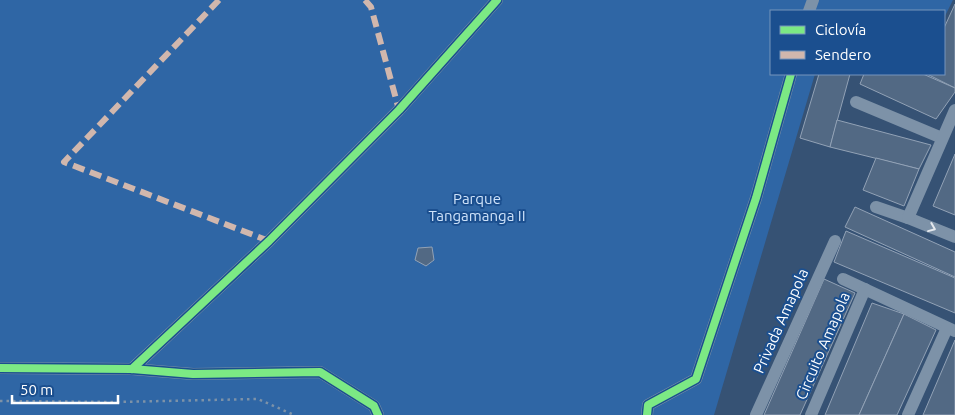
<svg xmlns="http://www.w3.org/2000/svg" width="955" height="415" viewBox="0 0 955 415" font-family="Ubuntu,sans-serif">
	<style>
		.green { fill: #2f66a5 }
		.building { fill: #526984; stroke: #92a2b6 }
		.lines { fill: none; stroke-linecap: round; stroke-linejoin: round }
		.path { stroke: #7d92a8; stroke-width: 2.5; stroke-dasharray: 2.5 4; stroke-linecap: butt }
		.street { stroke: #7d92a8; stroke-width: 12 }
		.quiet { stroke: #d1b7ad; stroke-width: 6; stroke-dasharray: 12 6; stroke-linecap: butt }
		.cycleway-casing { stroke: #1b4f8f; stroke-width: 11 }
		.cycleway { stroke: #7ce984; stroke-width: 8 }
		.oneway { stroke: #e5e9ee }
		.labels { text-anchor: middle; stroke-width: 4; stroke-linejoin: round; paint-order: stroke }
		.park-label { font-size: 15px; fill: #cfe3fa; stroke: #1b4f8f }
		.street-label { font-size: 15px; fill: #fff; stroke: #1b4f8f }
	</style>
	<rect width="100%" height="100%" fill="#365274"/>
	<!-- green -->
	<polygon class="green" points="0,0 953,0 944,18 944,11 771,11 771,74 815,74 714,415 0,415"/>
	<!-- building -->
	<g class="building">
		<polygon points="955,4 955,88 927,74 944,74 944,28"/>
		<polygon points="819,74 850,74 830,147 800,138"/>
		<polygon points="864,74 923,74 955,88 955,92 936,119 860,84"/>
		<polygon points="837,120 931,145 919,169 830,147"/>
		<polygon points="955,154 955,215 933,206"/>
		<polygon points="876,158 919,169 904,206 863,190"/>
		<polygon points="855,207 955,252 955,277 845,227"/>
		<polygon points="846,231 955,278 955,313 834,262"/>
		<polygon points="432,247 434,260 426,266 415,260 418,248"/>
		<polygon points="824,279 855,293 800,415 764,415"/>
		<polygon points="872,303 904,314 859,415 825,415"/>
		<polygon points="904,314 936,330 897,415 859,415"/>
		<polygon points="955,340 955,415 923,415"/>
	</g>
	<g class="lines">
		<!-- path -->
		<polyline class="path" points="0,401 116,402 258,399 294,415"/>
		<!-- street -->
		<g class="street">
			<polyline points="809,11 813,0"/>
			<polyline points="856,102 942,138"/>
			<polyline points="876,207 908,218 955,237"/>
			<polyline points="908,218 955,110"/>
			<polyline points="843,279 955,331"/>
			<polyline points="0,368 132,369 193,374 320,372 374,406 378,415"/>
			<polyline points="132,369 269,241 399,110 497,0"/>
			<polyline points="647,415 648,405 696,379 756,198 791,74"/>
			<polyline points="756,415 835,241"/>
			<polyline points="811,415 865,289"/>
			<polyline points="908,415 947,328"/>
		</g>
		<!-- quiet -->
		<g class="quiet">
			<polyline points="219,0 64,162 269,241"/>
			<polyline points="365,0 371,7 399,110"/>
		</g>
		<!-- cycleway casing -->
		<g class="cycleway-casing">
			<g id="cycleway">
				<polyline points="0,368 132,369 193,374 320,372 374,406 378,415"/>
				<polyline points="132,369 269,241 399,110 497,0"/>
				<polyline points="647,415 648,405 696,379 756,198 791,74"/>
			</g>
		</g>
		<!-- cycleway -->
		<use href="#cycleway" class="cycleway"/>
	</g>
	<!-- one-way arrows -->
	<defs><path id="oneway-chevron" d="M-2-3.5L2.5 0L-2 3.5" fill="none" stroke-width="1.6" stroke-linecap="round" stroke-linejoin="round" transform="scale(1.25)"/></defs>
	<use class="oneway" href="#oneway-chevron" transform="translate(932 228) rotate(22)"/>
	<g class="labels">
		<!-- park labels -->
		<g class="park-label">
			<text x="477" y="204">Parque<tspan x="477" dy="17">Tangamanga II</tspan></text>
		</g>
		<!-- street labels -->
		<g class="street-label">
			<text transform="translate(781 321) rotate(-66)" y="5">Privada Amapola</text>
			<text transform="translate(823 346) rotate(-67)" y="5">Circuito Amapola</text>
		</g>
	</g>
	<!-- legend -->
	<rect x="770" y="10" width="175" height="65" fill="#1b4f8f" stroke="#7695bc"/>
	<rect x="780" y="26" width="25" height="8" fill="#7ce984" stroke="#7695bc"/>
	<text x="815" y="35" font-size="15" fill="#ffffff">Ciclovía</text>
	<rect x="780" y="51" width="25" height="8" fill="#d1b7ad" stroke="#7695bc"/>
	<text x="815" y="60" font-size="15" fill="#ffffff">Sendero</text>
	<!-- scale -->
	<path d="M12 395v8h106v-8" fill="none" stroke="#ffffff" stroke-width="2.5"/>
	<text x="20" y="395" font-size="15" fill="#ffffff" stroke="#1b4f8f" stroke-width="4" paint-order="stroke">50 m</text>
</svg>
